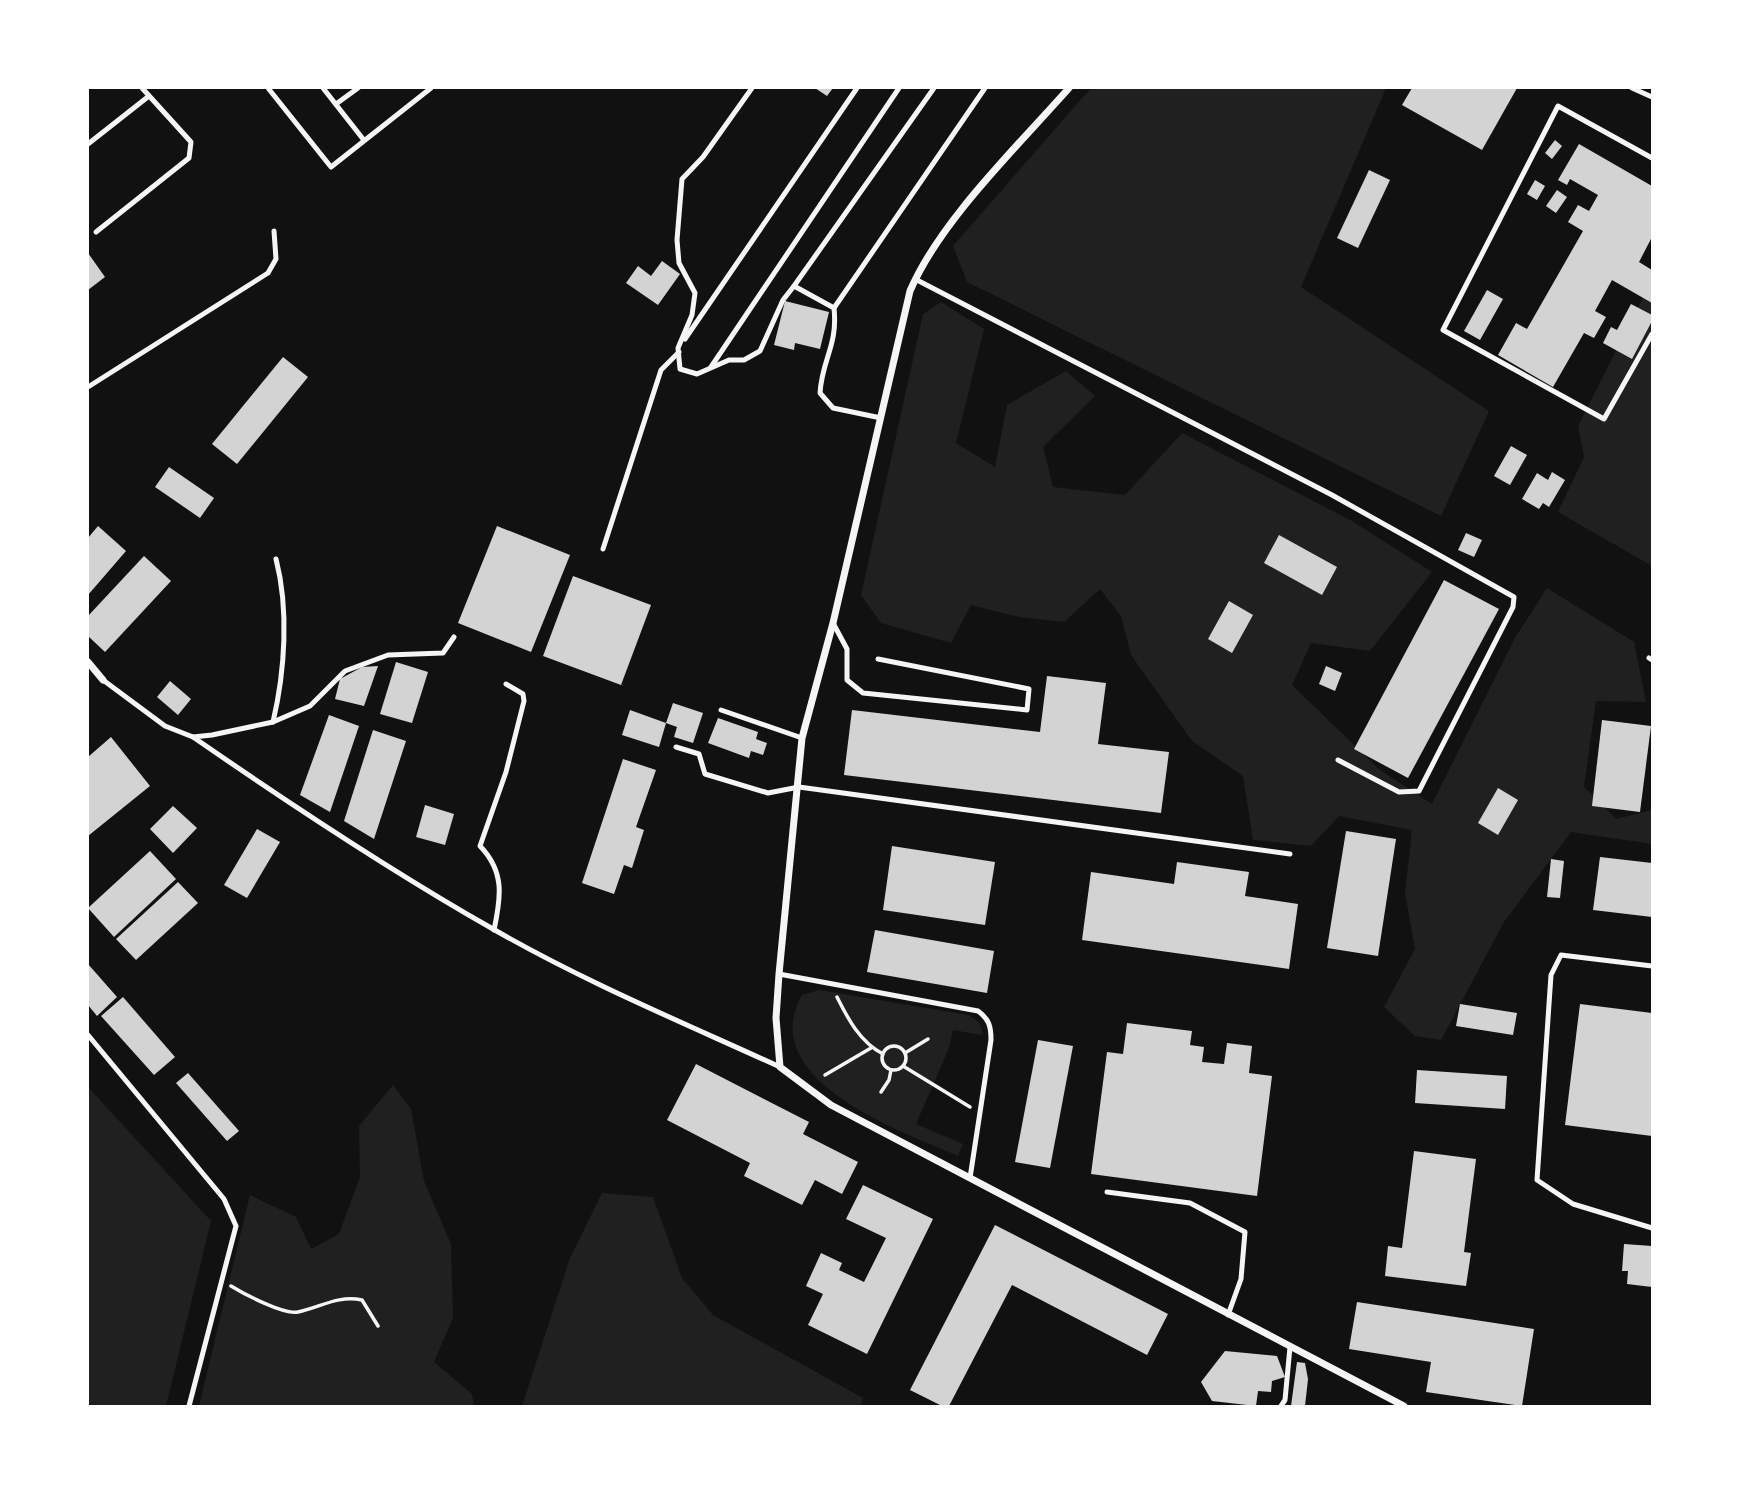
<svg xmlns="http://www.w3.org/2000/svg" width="1740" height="1494" viewBox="0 0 1740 1494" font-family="Spectral,serif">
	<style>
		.green { fill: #202020 }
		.building { fill: #d3d3d3 }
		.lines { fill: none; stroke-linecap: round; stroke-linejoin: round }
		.path { stroke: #f5f5f5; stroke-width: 3.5 }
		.service { stroke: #f5f5f5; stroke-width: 5 }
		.minor { stroke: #f5f5f5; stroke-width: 7 }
	</style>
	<rect width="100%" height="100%" fill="#111"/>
	<!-- green -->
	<g class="green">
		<polygon points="1091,88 1386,88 1301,287 1489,411 1441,516 967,282 953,246"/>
		<polygon points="1652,280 1652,566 1558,512 1584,457 1578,426"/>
		<polygon points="941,302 984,329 956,443 995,467 1007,405 1066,371 1095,396 1043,447 1053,487 1125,495 1182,433 1352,521 1432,572 1370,651 1311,643 1292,685 1380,770 1432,804 1515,638 1547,588 1634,642 1646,702 1596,701 1584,787 1616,819 1652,810 1652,844 1571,832 1504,922 1441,1040 1415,1036 1384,1007 1415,949 1405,893 1412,830 1339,816 1311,846 1253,840 1243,776 1192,741 1131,655 1121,616 1100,589 1064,622 1019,617 971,605 951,643 881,623 861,595 923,314"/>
		<path d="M819,990L968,1015C978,1020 982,1024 982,1035L953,1030L949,1048L916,1124L963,1144L958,1156C902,1132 754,1080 802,995Z"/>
		<polygon points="393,1085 411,1109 424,1181 451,1244 453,1318 434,1362 472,1394 474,1406 199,1406 250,1195 296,1217 311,1249 339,1234 360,1177 359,1126"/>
		<polygon points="88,1087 211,1221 166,1406 88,1406"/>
		<polygon points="602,1193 653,1197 682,1278 713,1315 863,1398 861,1406 522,1406 570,1258"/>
	</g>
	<!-- building -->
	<g class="building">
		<polygon points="815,88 833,88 827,96"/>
		<polygon points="1412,88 1517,88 1482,150 1402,105"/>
		<polygon points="1555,140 1562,146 1552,159 1545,153"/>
		<polygon points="1579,144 1652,186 1652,237 1639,262 1652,270 1652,303 1612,280 1595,311 1606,317 1594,338 1584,333 1553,387 1498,355 1516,323 1527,329 1583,231 1568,222 1578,205 1589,211 1598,195 1570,179 1567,185 1558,180"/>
		<polygon points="1369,170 1390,180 1358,248 1337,238"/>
		<polygon points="1535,180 1545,186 1537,200 1527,194"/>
		<polygon points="1557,190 1567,197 1556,213 1546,206"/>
		<polygon points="88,253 105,277 88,290"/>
		<polygon points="662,261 680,274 658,305 626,283 638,266 651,276"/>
		<polygon points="1487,290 1503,299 1480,340 1464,331"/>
		<polygon points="785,301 829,312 820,349 795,343 794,350 774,345"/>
		<polygon points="1631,304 1652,315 1652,321 1632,359 1603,343 1611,327 1617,330"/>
		<polygon points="283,357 308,377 237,464 212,444"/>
		<polygon points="1511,446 1527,455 1510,485 1494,476"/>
		<polygon points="169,467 214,498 200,518 155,487"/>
		<polygon points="1552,472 1565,480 1549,507 1543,503 1539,509 1522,499 1537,473 1548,480"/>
		<polygon points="98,526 126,551 88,595 88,538"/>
		<polygon points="497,526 570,555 531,652 458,623"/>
		<polygon points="1466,533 1482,540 1474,557 1458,550"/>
		<polygon points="1279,535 1337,567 1322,595 1264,563"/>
		<polygon points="144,556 171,581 105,652 88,636 88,616"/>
		<polygon points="573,576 651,605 621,685 543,656"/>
		<polygon points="1444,580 1499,609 1408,778 1354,749"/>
		<polygon points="1229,601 1253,615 1232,653 1208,639"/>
		<polygon points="396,662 428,672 412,723 380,714"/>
		<polygon points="378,666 364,706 335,699 340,679 362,667"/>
		<polygon points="1326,666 1342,673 1335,691 1319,684"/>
		<polygon points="1047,676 1106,683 1098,744 1169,752 1161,813 844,775 852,710 1040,732"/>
		<polygon points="170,681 191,699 178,715 157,697"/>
		<polygon points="673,703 703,713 693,743 674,737 677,727 666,723"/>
		<polygon points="630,710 666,723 659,747 622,735"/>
		<polygon points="329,715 359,726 330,812 300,795"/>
		<polygon points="718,718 758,732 756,739 767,743 763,755 751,751 749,758 708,743"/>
		<polygon points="1602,720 1651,726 1640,812 1592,806"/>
		<polygon points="373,730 406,741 374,839 344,821"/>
		<polygon points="111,737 150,786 88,836 88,757"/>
		<polygon points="623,759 656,770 636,827 644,830 632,868 624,865 614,894 582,883"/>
		<polygon points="1498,788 1518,800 1498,835 1478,823"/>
		<polygon points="425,805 454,814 445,845 416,837"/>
		<polygon points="173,806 197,828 173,853 150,829"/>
		<polygon points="257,829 280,842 247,898 224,885"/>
		<polygon points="1346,831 1396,839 1378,956 1327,948"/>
		<polygon points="892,846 995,862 985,925 883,910"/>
		<polygon points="150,851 176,879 114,937 88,908"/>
		<polygon points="1600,857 1652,863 1652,917 1593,910"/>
		<polygon points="1551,859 1564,861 1560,898 1547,897"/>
		<polygon points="1177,862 1249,872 1245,896 1298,904 1289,969 1082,940 1091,872 1174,884"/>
		<polygon points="178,882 198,903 136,960 116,939"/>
		<polygon points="875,930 994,951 987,993 867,972"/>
		<polygon points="88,964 117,997 97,1016 88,1005"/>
		<polygon points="123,997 175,1057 154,1075 101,1016"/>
		<polygon points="1460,1004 1517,1013 1513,1035 1456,1026"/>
		<polygon points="1580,1004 1652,1013 1652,1136 1565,1125"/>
		<polygon points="1127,1023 1192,1031 1190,1045 1204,1047 1202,1062 1224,1064 1227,1043 1252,1046 1249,1073 1272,1076 1257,1196 1091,1174 1107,1052 1123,1054"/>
		<polygon points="1038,1040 1073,1046 1050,1168 1015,1162"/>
		<polygon points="696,1064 809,1122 803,1134 858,1162 842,1194 815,1180 802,1205 744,1176 750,1163 667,1120"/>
		<polygon points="1417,1070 1507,1076 1505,1109 1415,1103"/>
		<polygon points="188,1073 239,1131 227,1141 176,1083"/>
		<polygon points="1414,1151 1476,1159 1464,1252 1471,1253 1466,1286 1385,1276 1388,1246 1402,1248"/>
		<polygon points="863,1185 933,1219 867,1354 808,1325 823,1294 806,1286 821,1253 842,1263 839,1270 864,1282 886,1238 846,1219"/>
		<polygon points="995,1225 1168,1314 1147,1355 1012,1285 949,1406 942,1406 910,1390"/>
		<polygon points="1624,1244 1652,1246 1652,1287 1627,1284 1628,1271 1622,1271"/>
		<polygon points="1357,1302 1534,1329 1522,1406 1426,1392 1431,1362 1349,1349"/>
		<polygon points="1225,1351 1277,1356 1285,1377 1272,1381 1271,1392 1258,1391 1256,1406 1212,1401 1201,1382"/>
		<polygon points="1297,1362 1305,1363 1308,1379 1305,1406 1291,1406"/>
	</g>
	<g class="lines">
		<!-- path -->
		<g class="path">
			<path d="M837,997C848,1019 860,1042 883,1054"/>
			<circle cx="894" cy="1058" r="12"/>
			<polyline points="905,1053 928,1039"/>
			<polyline points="903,1066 970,1107"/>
			<polyline points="825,1075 871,1048"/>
			<polyline points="881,1092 889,1080 891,1070"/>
			<path d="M231,1286C244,1294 284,1315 298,1312C321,1307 338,1295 362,1300L378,1326"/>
		</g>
		<!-- service -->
		<g class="service">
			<polyline points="268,88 331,167 431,88"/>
			<polyline points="323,88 363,139"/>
			<path d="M752,88L703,157L682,179L677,240L679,263L695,293L692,315L678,348L680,369L697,374L729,360H744L760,351L783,300L794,286L834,308C838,346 822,359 820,393L833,408L881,418"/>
			<polyline points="1632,88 1652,97"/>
			<polyline points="336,104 358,88"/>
			<polyline points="88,144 149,96"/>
			<polyline points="1652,158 1558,106 1443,330 1604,419 1652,334"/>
			<polyline points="96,232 189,158 191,142 142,88"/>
			<polyline points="915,279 1332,495 1514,597 1513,607 1419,791 1399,792 1338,760"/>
			<polyline points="794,286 934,88"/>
			<polyline points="834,308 985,88"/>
			<polyline points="685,339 857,88"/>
			<polyline points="711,367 899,88"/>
			<polyline points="88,387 268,273 276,259 274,231"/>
			<polyline points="603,549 661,370 679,352"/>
			<polyline points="833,623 847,649 847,680 863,693 1027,710 1029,689 878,659"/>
			<polyline points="1649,658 1652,660"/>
			<polyline points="103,680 165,726 193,737 212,735 273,722 310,706 345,671 388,655 443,653 454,637"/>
			<polyline points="721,710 802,738"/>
			<path d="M273,722C285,671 289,609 276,559"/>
			<path d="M193,737C290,804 389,870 493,929C585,982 684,1023 780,1067"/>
			<polyline points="676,747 699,754 705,774 768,793 799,787 1290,854"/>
			<path d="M494,930C501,897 505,872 480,846L506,772L524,701L523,694L506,684"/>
			<polyline points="1652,966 1561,955 1551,975 1537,1180 1573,1204 1652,1228"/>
			<path d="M779,974L978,1011C989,1019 991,1026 991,1040L970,1178"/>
			<polyline points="88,1035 224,1199 236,1226 189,1406"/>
			<polyline points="1107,1192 1190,1203 1245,1232 1241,1279 1228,1315"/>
			<polyline points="1281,1406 1285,1400 1290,1347"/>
		</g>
		<!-- minor -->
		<g class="minor">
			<path d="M1069,88C1017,147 940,221 910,291L833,623L802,738L779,974L776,1018L780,1067L831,1105L1404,1406"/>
			<polyline points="88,662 103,680"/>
		</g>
	</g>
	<!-- border -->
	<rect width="1740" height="1494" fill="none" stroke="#ffffff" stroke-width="178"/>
</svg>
